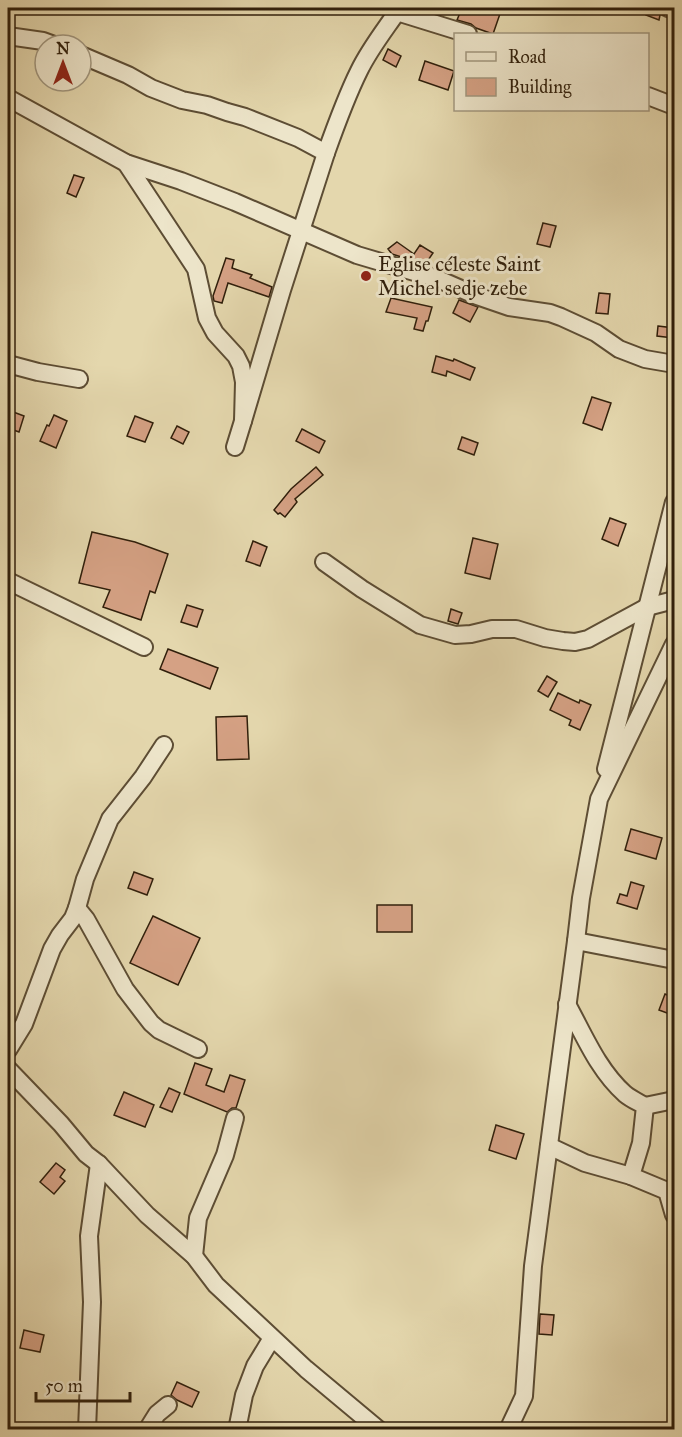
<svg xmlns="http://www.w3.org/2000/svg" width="682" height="1437" viewBox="0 0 682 1437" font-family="'IM FELL Great Primer',serif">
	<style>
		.building { fill: #d5a184; stroke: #301f0b; stroke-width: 1.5 }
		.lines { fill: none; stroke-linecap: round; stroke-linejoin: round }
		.minor-casing { stroke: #5d4d34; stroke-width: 20 }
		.minor { stroke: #ede5ca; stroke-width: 16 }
		.poi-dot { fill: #8f2418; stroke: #ede5ca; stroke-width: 2 }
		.labels { text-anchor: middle; stroke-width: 6; stroke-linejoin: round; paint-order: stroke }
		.poi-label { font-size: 21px; fill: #301f0b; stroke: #ede5ca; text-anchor: start }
	</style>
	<rect width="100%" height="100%" fill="#e4d7ad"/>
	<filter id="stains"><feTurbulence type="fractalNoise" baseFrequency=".00333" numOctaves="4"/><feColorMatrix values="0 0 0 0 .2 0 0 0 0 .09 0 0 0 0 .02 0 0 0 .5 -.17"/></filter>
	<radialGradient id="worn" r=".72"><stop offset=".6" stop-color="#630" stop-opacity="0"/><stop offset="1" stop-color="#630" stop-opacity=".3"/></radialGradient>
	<!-- building -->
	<g class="building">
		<polygon points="462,8 502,8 493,34 476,28 471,24 457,20"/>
		<polygon points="648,8 658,9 660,15 659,20 646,15"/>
		<polygon points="388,49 401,56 396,67 383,60"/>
		<polygon points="425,61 454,71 448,90 419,80"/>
		<polygon points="74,175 84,178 76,197 67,193"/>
		<polygon points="543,223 556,226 550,247 537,244"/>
		<polygon points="397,242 414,254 420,245 433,253 426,263 427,265 392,254 388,249"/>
		<polygon points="226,258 234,260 232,268 252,275 250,278 272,287 269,297 228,283 222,303 214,301 213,296"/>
		<polygon points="599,293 610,294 608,314 596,313"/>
		<polygon points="391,298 432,307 428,321 426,321 423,331 414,329 417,318 386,312"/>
		<polygon points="459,300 478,307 470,322 453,313"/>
		<polygon points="658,326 674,328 673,338 657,336"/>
		<polygon points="436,356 453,361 454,359 475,368 470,380 447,371 446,376 432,372"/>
		<polygon points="592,397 611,403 602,430 583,423"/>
		<polygon points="8,410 24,416 19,432 8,428"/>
		<polygon points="54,415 67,421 56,448 40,441 47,425 49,426"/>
		<polygon points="135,416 153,423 145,442 127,436"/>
		<polygon points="177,426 189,432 183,444 171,438"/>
		<polygon points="302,429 325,441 319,453 296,441"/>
		<polygon points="462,437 478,443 474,455 458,449"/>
		<polygon points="316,467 323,475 295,499 297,502 285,517 280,513 278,514 274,510 291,489"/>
		<polygon points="610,518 626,524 618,546 602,539"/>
		<polygon points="92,532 135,542 168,554 155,593 150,591 141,620 103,607 110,590 79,583"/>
		<polygon points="473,538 498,544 490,579 465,573"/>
		<polygon points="253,541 267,547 260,566 246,561"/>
		<polygon points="187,605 203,610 197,627 181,622"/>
		<polygon points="451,609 462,613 458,624 448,621"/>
		<polygon points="168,649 218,668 210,689 160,669"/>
		<polygon points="547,676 557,682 548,697 538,691"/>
		<polygon points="558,693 579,703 580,700 591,705 580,730 569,725 571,720 550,710"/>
		<polygon points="247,716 249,759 217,760 216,717"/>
		<polygon points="631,829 662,838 656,859 625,850"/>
		<polygon points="134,872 153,879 147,895 128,888"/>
		<polygon points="631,882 644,886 637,909 617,903 620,894 627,896"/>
		<rect x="377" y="905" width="35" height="27"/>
		<polygon points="153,916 200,938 178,985 130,963"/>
		<polygon points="665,994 675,998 675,1016 659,1010"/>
		<polygon points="195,1063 212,1069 206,1085 224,1092 230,1075 245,1080 236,1108 232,1108 227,1112 184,1094"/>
		<polygon points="169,1088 180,1093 172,1112 160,1107"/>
		<polygon points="124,1092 154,1105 145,1127 114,1115"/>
		<polygon points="496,1125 524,1134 516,1159 489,1150"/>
		<polygon points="56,1163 65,1170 60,1177 65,1181 54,1194 40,1182"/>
		<polygon points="540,1314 554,1315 552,1335 539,1334"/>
		<polygon points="24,1330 44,1335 40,1352 20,1348"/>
		<polygon points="177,1382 199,1392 192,1407 177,1400 171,1395"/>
	</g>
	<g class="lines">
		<!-- minor casing -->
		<g class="minor-casing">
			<g id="minor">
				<polyline points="668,8 674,10"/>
				<polyline points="397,12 468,34"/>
				<polyline points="8,36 43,41 54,45"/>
				<polyline points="81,55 128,75 151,88 182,100 207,105 227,112 245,117 298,138 326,153 282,290 243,421"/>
				<polyline points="648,96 674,106"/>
				<polyline points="8,98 126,163 181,181 235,202 357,255 438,279 477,296 509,307 550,313 561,317 596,333 619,349 645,359 674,364"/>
				<path d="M326,153C336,125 346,97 359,71C369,50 384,31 397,12L398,8"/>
				<polyline points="126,163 196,269 207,318 215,333 236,356 241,366 244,382 243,421 235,447"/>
				<polyline points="8,364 38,372 79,379"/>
				<polyline points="324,562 362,589 420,625 455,635 471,634 492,629 516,629 545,638 563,641 575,642 588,639 647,607 674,600"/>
				<polyline points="8,581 144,647"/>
				<polyline points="606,769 674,502"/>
				<polyline points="77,908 85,879 110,819 143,777 164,745"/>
				<polyline points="576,941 674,960"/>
				<path d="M567,1004C584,1035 598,1070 625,1094C631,1099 638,1102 645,1106L641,1143L631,1176L667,1191L674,1215"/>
				<polyline points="8,1050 24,1024 52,949 60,935 73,918 77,908 86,919 125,989 151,1023 159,1030 198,1049"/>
				<polyline points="8,1069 61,1124 86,1154 99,1164 147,1215 194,1256 216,1285 306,1369 379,1430"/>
				<polyline points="645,1106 674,1100"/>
				<polyline points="549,1146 585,1163 631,1176"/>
				<polyline points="194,1256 198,1218 225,1155 235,1118"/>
				<polyline points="87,1430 92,1302 89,1236 99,1164"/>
				<polyline points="147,1430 157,1414 168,1405"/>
				<polyline points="237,1430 244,1395 255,1366 272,1338"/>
				<polyline points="508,1430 524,1396 533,1266 576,941 581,898 599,799 674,644"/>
			</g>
		</g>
		<!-- minor -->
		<use href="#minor" class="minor"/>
	</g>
	<!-- markers -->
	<circle class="poi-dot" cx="366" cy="276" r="6"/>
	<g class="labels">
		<!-- poi labels -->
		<g class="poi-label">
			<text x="378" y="271">Eglise céleste Saint<tspan x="378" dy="24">Michel sedje zebe</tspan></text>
		</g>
	</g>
	<!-- margin -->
	<rect width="682" height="1437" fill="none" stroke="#e4d7ad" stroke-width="30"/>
	<rect x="9" y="9" width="664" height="1419" fill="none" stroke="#301f0b" stroke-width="3"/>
	<rect x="15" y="15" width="652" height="1407" fill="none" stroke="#301f0b" stroke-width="1.5"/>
	<!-- legend -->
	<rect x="454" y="33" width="195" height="78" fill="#ede5ca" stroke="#a1967e" stroke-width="1.5"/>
	<rect x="466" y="52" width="30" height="9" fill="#ede5ca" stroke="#a1967e" stroke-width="1.5"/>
	<text x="508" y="63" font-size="18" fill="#301f0b">Road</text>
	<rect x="466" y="78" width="30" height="18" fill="#d5a184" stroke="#a1967e" stroke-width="1.5"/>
	<text x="508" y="93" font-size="18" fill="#301f0b">Building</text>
	<!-- north arrow -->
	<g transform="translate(63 63)"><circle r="28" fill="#ede5ca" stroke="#a1967e" stroke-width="1.5"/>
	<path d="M0-4.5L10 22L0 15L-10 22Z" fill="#8f2418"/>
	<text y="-9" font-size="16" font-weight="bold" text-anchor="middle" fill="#301f0b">N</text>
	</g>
	<!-- scale -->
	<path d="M36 1392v9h94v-9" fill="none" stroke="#301f0b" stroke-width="3"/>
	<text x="45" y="1392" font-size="18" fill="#301f0b" stroke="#ede5ca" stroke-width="4.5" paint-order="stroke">50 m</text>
	<rect width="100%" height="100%" filter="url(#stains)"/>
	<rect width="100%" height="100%" fill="url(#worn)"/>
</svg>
